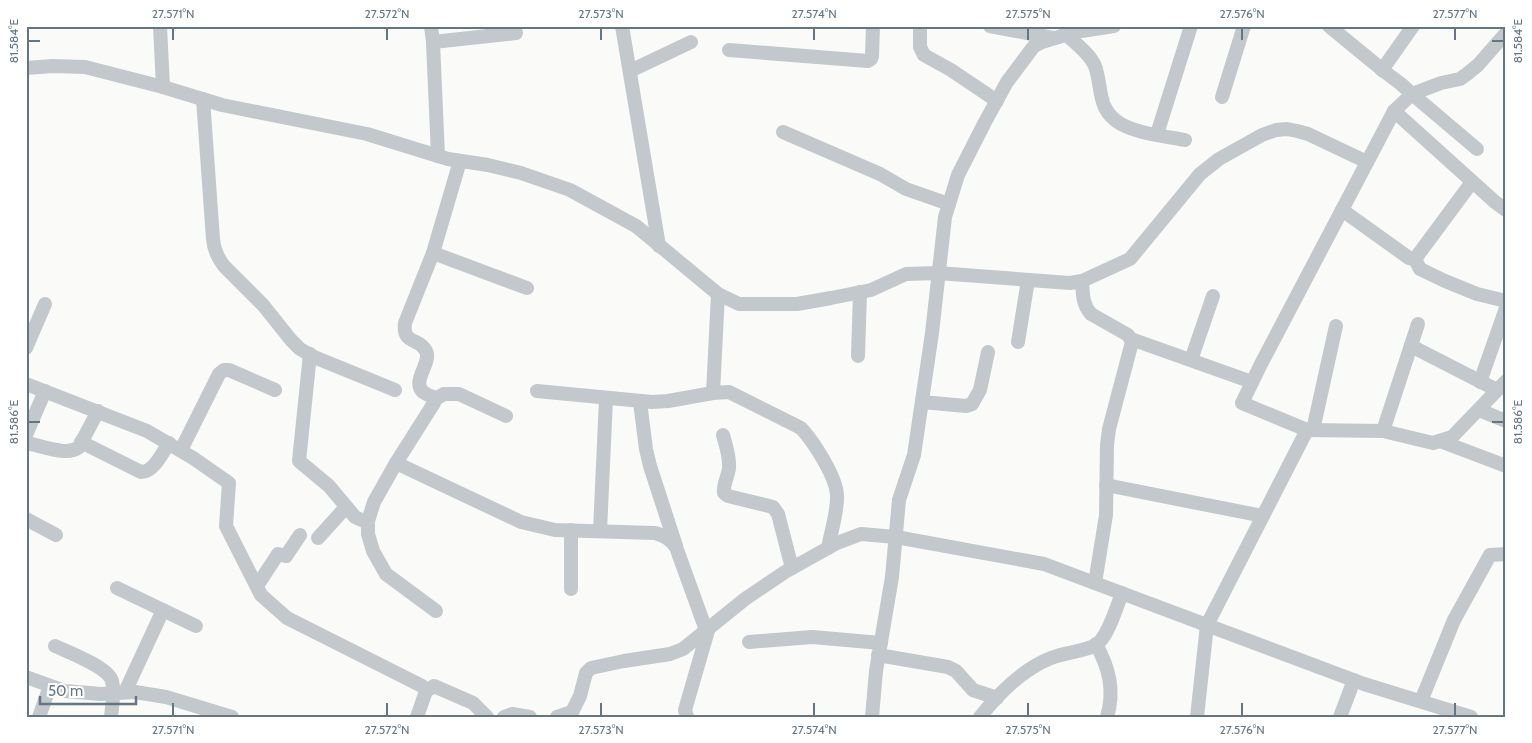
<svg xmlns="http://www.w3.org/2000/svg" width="1532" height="743" viewBox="0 0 1532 743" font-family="Cabin,sans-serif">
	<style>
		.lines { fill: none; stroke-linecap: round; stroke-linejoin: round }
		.minor { stroke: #c3c8cc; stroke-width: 14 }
		.ticks { fill: none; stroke: #657683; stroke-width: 2 }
		.neatline { fill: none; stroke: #657683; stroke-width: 2 }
		.ticks-label { font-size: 12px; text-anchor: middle; fill: #657683 }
	</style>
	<rect width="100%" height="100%" fill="#fafaf8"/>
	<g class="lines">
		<!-- minor -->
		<g class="minor">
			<polyline points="160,26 163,87"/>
			<polyline points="431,26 433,42 438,156"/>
			<polyline points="622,26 659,246"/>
			<polyline points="920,26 920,47 924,55 951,70 997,101"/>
			<polyline points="990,26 1053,38"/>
			<path d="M1067,35C1076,44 1090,54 1095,66C1103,89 1096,109 1121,124C1139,134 1165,136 1185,140"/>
			<polyline points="433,42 516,33"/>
			<polyline points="729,50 868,61 871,59 872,56 873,26"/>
			<polyline points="26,68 53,66 85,67 163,87 222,105 367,134 448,159 488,165 521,173 570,190 636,226 718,294 739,304 797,304 831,298 871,290 906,274 938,273 1070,283 1082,281 1130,259 1200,174 1219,159 1262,135 1276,130 1287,129 1297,131 1308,134 1367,162"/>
			<polyline points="1382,70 1413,26"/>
			<polyline points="630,71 691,42"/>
			<polyline points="1412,94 1441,83 1460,79 1467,74 1478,65 1506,33"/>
			<polyline points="1412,94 1477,149"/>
			<polyline points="1222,97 1244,26"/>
			<path d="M203,99L213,239C214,250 217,257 224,266L263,305L291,340L300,349L314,357L395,390"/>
			<polyline points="1394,111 1495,202 1506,210"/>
			<polyline points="783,132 880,174 906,189 949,204"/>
			<polyline points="1157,134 1191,26"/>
			<polyline points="1342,210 1409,258 1415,259 1472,182"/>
			<polyline points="433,253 527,288"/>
			<polyline points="1415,259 1420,269 1445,281 1477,294 1506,301"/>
			<path d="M1082,281C1083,293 1082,304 1091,314L1128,335L1132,342L1109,429L1107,445L1106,515L1095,583"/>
			<polyline points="1131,339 1252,382"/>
			<polyline points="1018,342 1028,280"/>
			<polyline points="1411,346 1497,390"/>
			<polyline points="26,348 45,304"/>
			<polyline points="310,354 299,461 329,486 355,517 368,523"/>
			<polyline points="858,356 860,292"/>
			<polyline points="1191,360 1213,296"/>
			<polyline points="1480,382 1506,308"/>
			<polyline points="26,384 147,431 193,458 229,483 226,526 261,595 287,618 422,686 426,691 417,717"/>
			<path d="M537,391L652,402L668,401L713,393L729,392L801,428C813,441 836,476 837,495C838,510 831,532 828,548"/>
			<polyline points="713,393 718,294"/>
			<polyline points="434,400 444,394 459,394 506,416"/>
			<polyline points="640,402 646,449 650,466 676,546"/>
			<polyline points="922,402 966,406 972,404 980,390 988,352"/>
			<polyline points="1479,410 1506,421"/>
			<polyline points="1307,430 1383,431 1433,443 1452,437 1506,381"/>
			<polyline points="1313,430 1336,326"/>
			<polyline points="1383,431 1418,324"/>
			<polyline points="26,435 45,391"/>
			<path d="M723,435C726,446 730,457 729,468C728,477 723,484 724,493L728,496L773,507L778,514L792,568"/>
			<polyline points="1440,441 1506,466"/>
			<path d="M81,442L141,472C154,472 162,453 169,443"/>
			<path d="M26,443C40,445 67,457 79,447L98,411"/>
			<polyline points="181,450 219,374 224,370 229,370 275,390"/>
			<path d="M396,463L521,522L555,530L655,533C665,536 670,539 676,547L706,630"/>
			<polyline points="1106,485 1263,516"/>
			<polyline points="26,519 56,535"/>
			<polyline points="600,531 606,399"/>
			<polyline points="318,538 346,507"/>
			<polyline points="257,586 278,554 286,556 300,535"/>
			<polyline points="117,588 196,626"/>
			<polyline points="571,589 571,530"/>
			<path d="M436,611L386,574L373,551L368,534V521L374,502L396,463L434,403L433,397C430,396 426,394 423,392C411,381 432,363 426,351C419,337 402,345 405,323L433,253L460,161"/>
			<polyline points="749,642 812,637 881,643"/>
			<path d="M1096,644C1109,668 1115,690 1107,717"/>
			<path d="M55,646C68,652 108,667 112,681C115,691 112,706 111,717"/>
			<polyline points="878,655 948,667 956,671 973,690 997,698"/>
			<polyline points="26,677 65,691 101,694 135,692 166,697 232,717"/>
			<polyline points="426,691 434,686 473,703 487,717"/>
			<polyline points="125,692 163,610"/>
			<polyline points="1421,701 1454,620 1490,555 1506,554"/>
			<polyline points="39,717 50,686"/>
			<polyline points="504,717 512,714 530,717"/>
			<polyline points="557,717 572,712 580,696 586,673 591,668 624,661 670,654 683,649 745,599 785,572 837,543 861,534 896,537 1044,564 1364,684 1471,717"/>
			<polyline points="687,717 685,710 709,627"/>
			<polyline points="872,717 876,671 892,577 899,500 914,455 932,333 945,217 958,175 985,122 1007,82 1034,46 1042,42 1075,32 1114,26"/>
			<path d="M980,717C999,693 1023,669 1051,658C1065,652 1083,652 1096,645C1108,637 1117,606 1122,593"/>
			<polyline points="1197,717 1207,625 1307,430 1242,403 1261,364 1383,132 1394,111 1412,94 1401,84 1385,72 1329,26"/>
			<polyline points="1340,717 1354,680"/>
		</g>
	</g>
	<!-- ticks -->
	<path class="ticks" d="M173,28V40M387,28V40M601,28V40M814,28V40M1028,28V40M1242,28V40M1455,28V40M28,41H40M1492,41H1504M28,422H40M1492,422H1504M173,703V716M387,703V716M601,703V716M814,703V716M1028,703V716M1242,703V716M1455,703V716"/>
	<!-- border -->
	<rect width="1532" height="743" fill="none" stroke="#ffffff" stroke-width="55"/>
	<!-- scale -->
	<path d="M40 696v8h96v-8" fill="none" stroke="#657683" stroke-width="2.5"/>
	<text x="48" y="696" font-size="15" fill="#657683" stroke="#ffffff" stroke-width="4" paint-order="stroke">50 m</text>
	<rect x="28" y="28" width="1476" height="688" class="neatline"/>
	<g class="ticks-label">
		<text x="173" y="18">27.571°N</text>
		<text x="387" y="18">27.572°N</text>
		<text x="601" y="18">27.573°N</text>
		<text x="814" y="18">27.574°N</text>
		<text x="1028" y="18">27.575°N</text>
		<text x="1242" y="18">27.576°N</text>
		<text x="1455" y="18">27.577°N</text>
		<text transform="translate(1518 41) rotate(-90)" y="4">81.584°E</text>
		<text transform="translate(14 41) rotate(-90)" y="4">81.584°E</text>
		<text transform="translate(1518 422) rotate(-90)" y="4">81.586°E</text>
		<text transform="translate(14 422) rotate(-90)" y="4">81.586°E</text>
		<text x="173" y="734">27.571°N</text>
		<text x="387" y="734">27.572°N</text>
		<text x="601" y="734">27.573°N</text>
		<text x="814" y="734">27.574°N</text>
		<text x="1028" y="734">27.575°N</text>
		<text x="1242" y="734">27.576°N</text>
		<text x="1455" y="734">27.577°N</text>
	</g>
</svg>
